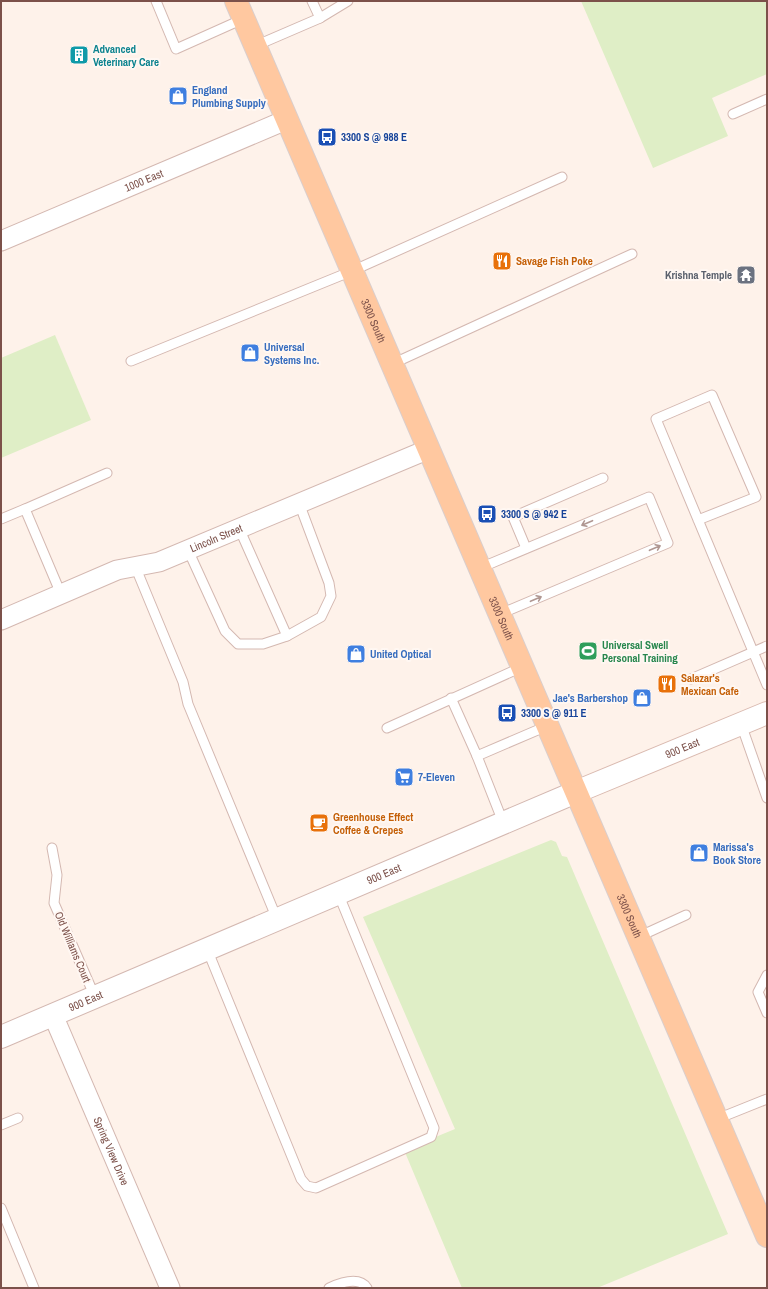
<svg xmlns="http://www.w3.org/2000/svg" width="768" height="1289" viewBox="0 0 768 1289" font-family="'Archivo Narrow',sans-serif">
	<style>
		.green { fill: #dfeec6 }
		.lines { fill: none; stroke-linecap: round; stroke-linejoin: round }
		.service-casing { stroke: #d4b8b1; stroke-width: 11 }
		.minor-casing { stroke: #d4b8b1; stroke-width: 21 }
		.tertiary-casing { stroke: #d4b8b1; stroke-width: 24 }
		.secondary-casing { stroke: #dabab0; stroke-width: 24 }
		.primary-casing { stroke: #dacecc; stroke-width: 24 }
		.service { stroke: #fff; stroke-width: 9 }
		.minor { stroke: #fff; stroke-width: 19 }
		.tertiary { stroke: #fff; stroke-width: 22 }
		.secondary { stroke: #fff; stroke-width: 22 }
		.primary { stroke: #ffc8a0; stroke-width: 22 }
		.oneway { stroke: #b09792 }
		.labels { text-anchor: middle; stroke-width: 4; stroke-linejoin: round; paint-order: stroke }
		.culture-label { font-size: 11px; font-weight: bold; fill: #0d838f; stroke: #fff7f2; text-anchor: start }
		.shop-label { font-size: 11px; font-weight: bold; fill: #366cbe; stroke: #fff7f2; text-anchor: start }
		.transit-label { font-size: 11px; font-weight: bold; fill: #164399; stroke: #fff7f2; text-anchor: start }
		.street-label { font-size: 11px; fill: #7c514a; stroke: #fff7f2 }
		.food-label { font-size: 11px; font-weight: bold; fill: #c56008; stroke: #fff7f2; text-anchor: start }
		.worship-label { font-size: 11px; font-weight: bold; fill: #5b616d; stroke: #fff7f2; text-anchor: end }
		.leisure-label { font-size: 11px; font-weight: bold; fill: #27864d; stroke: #fff7f2; text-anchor: start }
	</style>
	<rect width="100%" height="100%" fill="#fef2ea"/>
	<!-- green -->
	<g class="green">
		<polygon points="581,1 767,1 767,74 712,98 728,136 653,168"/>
		<polygon points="55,335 91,420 1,458 1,358"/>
		<polygon points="551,840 556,842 562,856 567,857 728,1234 597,1288 462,1288 404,1150 455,1129 363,917"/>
	</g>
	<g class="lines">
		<!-- service casing -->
		<g class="service-casing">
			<g id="service">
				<polyline points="156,1 176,49 243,19"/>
				<polyline points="320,18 348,1"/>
				<polyline points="255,46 320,18 312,1"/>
				<polyline points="733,114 767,99"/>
				<polyline points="131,361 352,271 562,177"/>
				<polyline points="392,364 632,254"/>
				<polyline points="25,509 107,473"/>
				<polyline points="1,519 25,509 61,594"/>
				<polyline points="698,520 756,497 712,395 656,419 767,685"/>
				<polyline points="239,528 287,636"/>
				<polyline points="526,548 513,517 603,478"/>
				<polyline points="188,550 225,631 238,644 263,644 287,636 321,617 331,596 329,583 299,503"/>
				<polyline points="135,566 183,682 188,704 277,919"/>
				<polyline points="480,568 649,497 668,543 500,614"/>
				<polyline points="691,679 767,646"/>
				<polyline points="451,698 477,756 547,726"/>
				<polyline points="741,724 767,798"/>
				<polyline points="387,728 522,667"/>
				<polyline points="477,756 503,822"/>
				<polyline points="52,848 57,875 54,903 95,997"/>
				<polyline points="638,937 686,915"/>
				<polyline points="207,949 301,1179 307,1186 316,1188 431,1137 434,1128 338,893"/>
				<polyline points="767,975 758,992 767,1013"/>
				<polyline points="717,1119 767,1099"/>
				<polyline points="1,1125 18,1118"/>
				<polyline points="1,1208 34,1288"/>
				<path d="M329,1288C340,1283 359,1276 367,1288"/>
			</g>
		</g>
		<!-- minor casing -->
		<g class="minor-casing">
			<g id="minor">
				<path id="s1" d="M1,241L286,120"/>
				<path id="s2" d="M1,620L117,570L159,562L429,449"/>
				<path id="s3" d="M53,1015L170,1288"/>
			</g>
		</g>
		<!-- tertiary casing -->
		<g class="tertiary-casing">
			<g id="tertiary">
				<path id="s4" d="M1,1037L576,792"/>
			</g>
		</g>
		<!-- secondary casing -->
		<g class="secondary-casing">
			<g id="secondary">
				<path id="s5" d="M576,792L767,713"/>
			</g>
		</g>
		<!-- primary casing -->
		<g class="primary-casing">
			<g id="primary">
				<path id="s6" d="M236,1L767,1236"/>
			</g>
		</g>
		<!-- service -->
		<use href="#service" class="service"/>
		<!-- minor -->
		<use href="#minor" class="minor"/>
		<!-- tertiary -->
		<use href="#tertiary" class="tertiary"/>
		<!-- secondary -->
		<use href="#secondary" class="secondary"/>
		<!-- primary -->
		<use href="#primary" class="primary"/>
	</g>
	<!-- one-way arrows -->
	<defs><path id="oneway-shaft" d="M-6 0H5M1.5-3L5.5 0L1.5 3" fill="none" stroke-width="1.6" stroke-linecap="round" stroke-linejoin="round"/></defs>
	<g class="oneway">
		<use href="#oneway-shaft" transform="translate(587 523) rotate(157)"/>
		<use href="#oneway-shaft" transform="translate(655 548) rotate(-23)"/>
		<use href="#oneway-shaft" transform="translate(536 599) rotate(-23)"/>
	</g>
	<!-- icons -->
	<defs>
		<g id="building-square" transform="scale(1)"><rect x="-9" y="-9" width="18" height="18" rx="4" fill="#0f9aa8" stroke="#fff7f2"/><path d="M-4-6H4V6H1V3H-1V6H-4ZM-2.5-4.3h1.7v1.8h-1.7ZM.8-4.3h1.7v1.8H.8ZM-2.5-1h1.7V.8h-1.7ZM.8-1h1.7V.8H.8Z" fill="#fff"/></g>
		<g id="shop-square" transform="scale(1)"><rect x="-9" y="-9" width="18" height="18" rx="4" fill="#3f7fe0" stroke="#fff7f2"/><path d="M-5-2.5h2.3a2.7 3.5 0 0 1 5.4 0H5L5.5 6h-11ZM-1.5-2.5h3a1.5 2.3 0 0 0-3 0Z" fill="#fff"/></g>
		<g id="bus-square" transform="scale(1)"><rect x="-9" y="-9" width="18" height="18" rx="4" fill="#1a4fb4" stroke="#fff7f2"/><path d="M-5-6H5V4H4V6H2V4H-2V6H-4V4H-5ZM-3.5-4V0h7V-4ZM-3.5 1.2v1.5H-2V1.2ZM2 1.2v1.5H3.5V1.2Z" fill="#fff"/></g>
		<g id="restaurant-square" transform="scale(1)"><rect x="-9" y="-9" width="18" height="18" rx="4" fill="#e8710a" stroke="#fff7f2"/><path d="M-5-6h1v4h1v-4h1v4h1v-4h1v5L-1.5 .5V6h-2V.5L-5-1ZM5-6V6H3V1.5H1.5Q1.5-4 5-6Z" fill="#fff"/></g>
		<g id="temple-square" transform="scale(1)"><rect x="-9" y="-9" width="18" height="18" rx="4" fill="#6b7280" stroke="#fff7f2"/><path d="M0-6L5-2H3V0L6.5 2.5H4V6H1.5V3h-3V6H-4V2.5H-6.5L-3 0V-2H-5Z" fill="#fff"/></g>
		<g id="stadium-square" transform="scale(1)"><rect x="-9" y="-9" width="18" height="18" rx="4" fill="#2e9e5b" stroke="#fff7f2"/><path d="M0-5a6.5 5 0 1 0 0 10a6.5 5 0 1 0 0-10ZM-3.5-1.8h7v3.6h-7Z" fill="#fff"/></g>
		<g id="supermarket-square" transform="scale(1)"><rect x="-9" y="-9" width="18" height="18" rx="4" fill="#3f7fe0" stroke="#fff7f2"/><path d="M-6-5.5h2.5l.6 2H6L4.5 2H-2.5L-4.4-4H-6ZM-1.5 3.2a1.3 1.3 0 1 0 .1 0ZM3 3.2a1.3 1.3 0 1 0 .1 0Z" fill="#fff"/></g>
		<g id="cafe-square" transform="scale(1)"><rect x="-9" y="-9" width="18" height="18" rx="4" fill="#e8710a" stroke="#fff7f2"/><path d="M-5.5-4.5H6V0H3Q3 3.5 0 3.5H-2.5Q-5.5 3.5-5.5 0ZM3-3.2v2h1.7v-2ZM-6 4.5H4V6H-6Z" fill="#fff"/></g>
	</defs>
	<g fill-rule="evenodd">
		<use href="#building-square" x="79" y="55"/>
		<use href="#shop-square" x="178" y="96"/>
		<use href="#bus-square" x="327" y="137"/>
		<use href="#restaurant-square" x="502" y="261"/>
		<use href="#temple-square" x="746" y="275"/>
		<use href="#shop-square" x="250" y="353"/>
		<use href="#bus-square" x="487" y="514"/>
		<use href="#stadium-square" x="588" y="651"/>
		<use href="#shop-square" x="356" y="654"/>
		<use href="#restaurant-square" x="667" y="684"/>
		<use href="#shop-square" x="642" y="698"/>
		<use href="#bus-square" x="507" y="713"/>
		<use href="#supermarket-square" x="404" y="777"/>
		<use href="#cafe-square" x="319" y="823"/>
		<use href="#shop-square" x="699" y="853"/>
	</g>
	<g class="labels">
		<!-- culture labels -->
		<g class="culture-label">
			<text x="93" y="53">Advanced<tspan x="93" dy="13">Veterinary Care</tspan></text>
		</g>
		<!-- shop labels -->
		<g class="shop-label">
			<text x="192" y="94">England<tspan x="192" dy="13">Plumbing Supply</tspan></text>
			<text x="264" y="351">Universal<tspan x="264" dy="13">Systems Inc.</tspan></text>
			<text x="370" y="658">United Optical</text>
			<text x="628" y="702" text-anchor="end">Jae's Barbershop</text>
			<text x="418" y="781">7-Eleven</text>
			<text x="713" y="851">Marissa's<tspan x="713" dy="13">Book Store</tspan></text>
		</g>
		<!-- transit labels -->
		<g class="transit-label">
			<text x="341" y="141">3300 S @ 988 E</text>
			<text x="501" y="518">3300 S @ 942 E</text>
			<text x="521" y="717">3300 S @ 911 E</text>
		</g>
		<!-- street labels -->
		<g class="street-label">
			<text dy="4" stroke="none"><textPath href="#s1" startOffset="155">1000 East</textPath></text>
			<text dy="4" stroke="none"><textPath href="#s6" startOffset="348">3300 South</textPath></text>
			<text dy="4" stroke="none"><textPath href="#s2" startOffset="231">Lincoln Street</textPath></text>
			<text dy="4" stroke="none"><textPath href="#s6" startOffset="672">3300 South</textPath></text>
			<text dy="4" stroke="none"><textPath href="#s5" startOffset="115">900 East</textPath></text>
			<text dy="4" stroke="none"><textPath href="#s4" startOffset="416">900 East</textPath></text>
			<text dy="4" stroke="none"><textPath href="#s6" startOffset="996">3300 South</textPath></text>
			<text transform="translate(73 947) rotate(67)" y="4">Old Williams Court</text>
			<text dy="4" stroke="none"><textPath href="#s4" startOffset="92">900 East</textPath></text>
			<text dy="4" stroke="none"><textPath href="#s3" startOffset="148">Spring View Drive</textPath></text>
		</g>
		<!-- food labels -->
		<g class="food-label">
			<text x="516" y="265">Savage Fish Poke</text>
			<text x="681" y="682">Salazar's<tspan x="681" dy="13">Mexican Cafe</tspan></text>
			<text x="333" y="821">Greenhouse Effect<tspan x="333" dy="13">Coffee &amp; Crepes</tspan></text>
		</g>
		<!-- worship labels -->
		<g class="worship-label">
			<text x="732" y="279">Krishna Temple</text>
		</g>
		<!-- leisure labels -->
		<g class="leisure-label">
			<text x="602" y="649">Universal Swell<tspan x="602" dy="13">Personal Training</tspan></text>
		</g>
	</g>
	<!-- border -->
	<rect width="768" height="1289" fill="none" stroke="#7c514a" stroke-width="4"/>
</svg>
